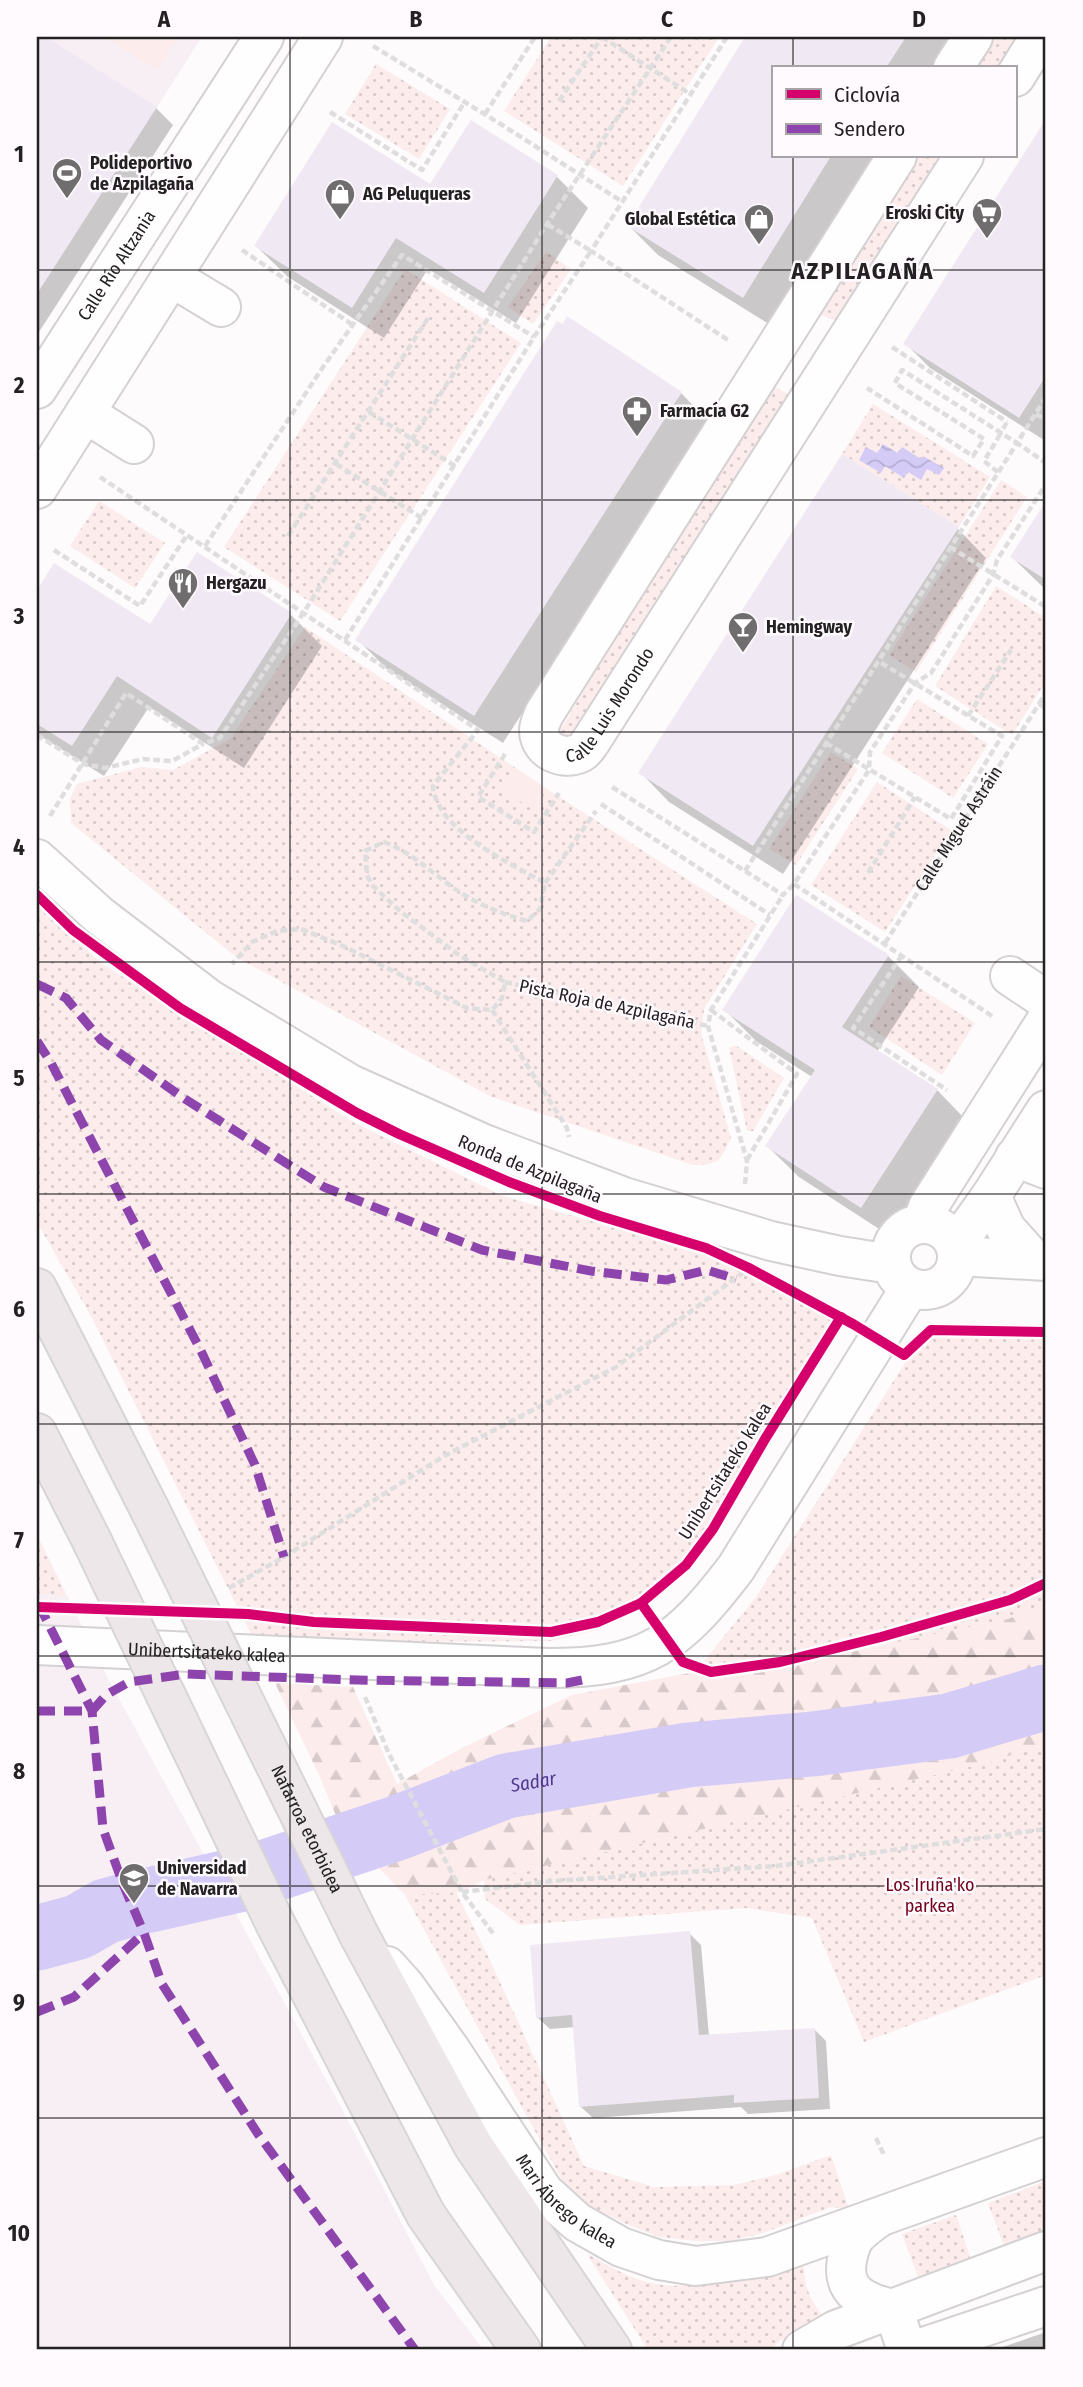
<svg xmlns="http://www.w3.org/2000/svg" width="1083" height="2387" viewBox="0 0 1083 2387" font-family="'Fira Sans Condensed',sans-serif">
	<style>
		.built { fill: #f8eff5 }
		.grass { fill: url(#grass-dots) }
		.forest { fill: url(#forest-firs) }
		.garden { fill: #fcecec }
		.water { fill: url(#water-waves) }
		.shadow { fill: #0003 }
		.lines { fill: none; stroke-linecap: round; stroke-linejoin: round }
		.river { stroke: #d4cbf7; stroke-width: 65 }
		.building { fill: #f0e8f3 }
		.minor-casing { stroke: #d4d1d3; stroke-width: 42 }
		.major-casing { stroke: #d7d5d7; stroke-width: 42 }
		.path { stroke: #dfdedf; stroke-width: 4.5; stroke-dasharray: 7 3.5; stroke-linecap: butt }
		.minor { stroke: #fffeff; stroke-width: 38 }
		.major { stroke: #ede7e9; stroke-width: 38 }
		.major-bridge-casing { stroke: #d7d5d7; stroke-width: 42; stroke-linecap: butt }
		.path-bridge { stroke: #dfdedf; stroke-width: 4.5; stroke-dasharray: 7 3.5; stroke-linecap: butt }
		.major-bridge { stroke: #ede7e9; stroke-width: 38 }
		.quiet { stroke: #8e44ad; stroke-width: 9; stroke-dasharray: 18 9; stroke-linecap: butt }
		.cycleway-casing { stroke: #fefafd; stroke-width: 15 }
		.cycleway { stroke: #d6006c; stroke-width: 10 }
		.grid { fill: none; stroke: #242123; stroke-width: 2; stroke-opacity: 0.55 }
		.labels { text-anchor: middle; stroke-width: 5; stroke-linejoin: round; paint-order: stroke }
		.poi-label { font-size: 18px; font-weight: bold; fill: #242123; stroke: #fefafd; text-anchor: start }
		.street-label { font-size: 18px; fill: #242123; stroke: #fefafd }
		.park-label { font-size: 18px; fill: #710019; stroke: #fefafd }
		.water-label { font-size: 19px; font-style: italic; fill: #50358d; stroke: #fefafd }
		.district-label { font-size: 24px; font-weight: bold; letter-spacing: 2px; fill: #242123; stroke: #fefafd }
		.neatline { fill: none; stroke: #242123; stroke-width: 2.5 }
		.grid-label { font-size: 23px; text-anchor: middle; font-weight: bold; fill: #242123 }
	</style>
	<defs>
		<pattern id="grass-dots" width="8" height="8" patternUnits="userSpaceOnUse" patternTransform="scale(1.75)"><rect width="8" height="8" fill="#fcecec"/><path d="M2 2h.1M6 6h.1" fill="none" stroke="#d8caca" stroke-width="1.8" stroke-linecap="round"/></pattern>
		<pattern id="forest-firs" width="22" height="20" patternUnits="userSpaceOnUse" patternTransform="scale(1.75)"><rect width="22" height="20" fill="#fcecec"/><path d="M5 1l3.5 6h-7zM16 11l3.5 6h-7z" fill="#d8caca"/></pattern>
		<pattern id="water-waves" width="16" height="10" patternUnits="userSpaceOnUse" patternTransform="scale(1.75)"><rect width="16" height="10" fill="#d4cbf7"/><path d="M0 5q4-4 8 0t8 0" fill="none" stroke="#b6aed3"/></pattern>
	</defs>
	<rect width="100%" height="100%" fill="#fdfbfc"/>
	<!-- built -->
	<g class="built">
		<polygon points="37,37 202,37 37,294"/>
		<polygon points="37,1535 110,1682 341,2107 434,2285 484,2350 37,2350"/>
	</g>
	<!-- grass -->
	<g class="grass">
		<polygon points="551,37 719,37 623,186 504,111"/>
		<polygon points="996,37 1019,37 999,68 976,68"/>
		<polygon points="376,64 450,109 419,159 345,114"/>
		<polygon points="920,156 944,156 841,320 833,320 819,314"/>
		<polygon points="546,252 571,269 533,324 508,307"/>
		<polygon points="405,269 521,343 340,621 224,547"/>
		<polygon points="770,384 793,397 581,736 562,739 560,733 562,727"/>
		<polygon points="873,404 990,477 959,527 842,454"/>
		<polygon points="1001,480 1027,497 916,672 889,655"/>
		<polygon points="99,501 165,543 135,588 70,546"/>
		<polygon points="996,586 1046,618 1046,681 1012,735 935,686"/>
		<path d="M305,627L547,789L757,924L704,1009L701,1033L731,1138C720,1161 719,1165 693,1165L492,1097L236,957L71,823L70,799L77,784L141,767L173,770L230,739Z"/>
		<polygon points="917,699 988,744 953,798 882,753"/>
		<polygon points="831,752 858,769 796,865 769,849"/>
		<polygon points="877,782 951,830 885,932 811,885"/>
		<polygon points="37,906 104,965 353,1122 503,1196 698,1251 745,1271 842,1325 745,1487 704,1549 667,1591 597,1630 552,1641 255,1642 92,1318 37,1222"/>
		<polygon points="901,976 975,1023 942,1075 869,1027"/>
		<polygon points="735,1045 784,1078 753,1131 747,1131 729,1048"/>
		<polygon points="935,1336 1046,1338 1046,1603 1008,1619 706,1682 695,1672 756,1597 907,1360"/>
		<polygon points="37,1535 66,1596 37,1594"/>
		<polygon points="1046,1744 1046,1975 864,2042 812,1918 745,1908 520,1925 485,1899 484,1880 986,1763"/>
		<polygon points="456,1892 487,1954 584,2166 654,2187 734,2185 776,2175 831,2155 849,2209 831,2207 763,2233 730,2241 697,2241 659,2237 629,2225 591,2207 562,2180 405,1895"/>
		<polygon points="1046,2181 1046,2230 1004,2246 988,2203"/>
		<polygon points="956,2215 970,2257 918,2277 902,2234"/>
		<path d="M587,2254C608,2265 631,2280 656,2284C701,2293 759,2267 803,2254C804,2285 807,2299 828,2321L781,2340L770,2350H648Z"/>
	</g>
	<!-- forest -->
	<polygon class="forest" points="1046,1603 1046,1744 986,1763 484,1880 462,1892 405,1895 342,1830 319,1775 275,1683 353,1687 397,1784 462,1748 572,1695 695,1672 706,1682 1008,1619"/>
	<!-- garden -->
	<g class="garden">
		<polygon points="104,37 178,37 157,70"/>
		<polygon points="516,768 547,789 533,810 502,789"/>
	</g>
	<!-- water -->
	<polygon class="water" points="883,444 898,453 902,447 921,459 923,456 944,468 939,475 927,469 921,480 908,472 904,478 885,466 881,473 859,460 866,447 877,453"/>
	<!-- shadow -->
	<g class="shadow">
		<polygon points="37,37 43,37 156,108 173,125 37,335"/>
		<polygon points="747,37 952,37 933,68 773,68 773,156 878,156 772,326 658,255 629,226"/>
		<polygon points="471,123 557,177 588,208 516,323 428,269 384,338 288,277 256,246 431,186"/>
		<polygon points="1046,123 1046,437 1044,440 930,368 906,344"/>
		<polygon points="681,393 709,422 503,743 387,669 358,640"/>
		<polygon points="1046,504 1046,590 1012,557"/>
		<polygon points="958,529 986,558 783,874 669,802 641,773"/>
		<polygon points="197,555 291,615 322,646 244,768 149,707 104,776 37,734 37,593 55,565 151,627"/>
		<polygon points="888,956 919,987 877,1052 937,1090 968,1122 893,1238 799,1177 767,1146 812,1077 756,1041 724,1009"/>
		<polygon points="689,1933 701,1945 709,2036 814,2029 826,2041 830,2109 748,2114 741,2107 593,2118 581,2107 575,2027 550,2029 538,2018"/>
		<polygon points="1046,2332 1046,2350 994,2350"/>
	</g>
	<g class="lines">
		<!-- river -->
		<path class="river" id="s1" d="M37,1938L78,1927L106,1911L136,1903L251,1877L397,1828L506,1786L688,1755L813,1744L949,1726L1046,1697"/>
	</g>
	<!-- building -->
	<g class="building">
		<polygon points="37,37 46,37 157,107 37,294"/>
		<polygon points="745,37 906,37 886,68 773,68 773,156 831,156 743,298 627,226"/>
		<polygon points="1046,119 1046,376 1019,418 903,344"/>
		<polygon points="471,120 558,175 484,293 396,238 352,308 254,246 332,122 430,184"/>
		<polygon points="567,316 682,392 474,716 355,640 557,321 563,324"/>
		<polygon points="842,454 959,527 753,846 638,773"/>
		<polygon points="1046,501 1046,580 1010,557"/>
		<polygon points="197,552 292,613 212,738 117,676 72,746 37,724 37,590 54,563 150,624"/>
		<polygon points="796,895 889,955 842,1027 938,1089 861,1208 765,1146 815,1070 722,1010"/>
		<polygon points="690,1931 699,2035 815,2028 819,2098 734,2103 734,2095 579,2107 572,2015 536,2018 530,1945"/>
	</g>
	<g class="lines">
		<!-- minor casing -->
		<g class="minor-casing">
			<g id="minor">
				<polyline points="953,68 973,37"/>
				<polyline points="1015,77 1040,37"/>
				<path id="s3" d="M897,156L544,714C542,719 539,725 539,730C539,751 563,761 580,753C585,751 588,745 591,741L964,156"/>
				<polyline points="171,277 221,307"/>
				<path id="s4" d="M37,389L264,37"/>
				<polyline points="85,413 134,444"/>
				<polyline points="37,489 323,37"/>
				<polyline points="37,859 100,916 209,999 350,1084 484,1144 624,1197 771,1241 840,1256 891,1264"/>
				<polyline points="1010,976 1046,1000"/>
				<polyline points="1015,1157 1046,1169"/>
				<polyline points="991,1196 1006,1229 1033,1259"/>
				<polyline points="922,1223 928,1207 1046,1021"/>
				<circle cx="924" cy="1257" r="33"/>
				<polyline points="956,1245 991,1196 1046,1110"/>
				<polyline points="958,1256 1046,1261"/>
				<path id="s5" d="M37,1645L548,1668C647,1668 678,1644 736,1568L910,1288"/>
				<path id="s6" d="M387,1966L405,1986L450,2049L544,2192L577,2222L621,2247L659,2260L696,2266L767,2257L1046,2157"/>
				<path d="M878,2218C871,2223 863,2229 857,2235C850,2243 849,2251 847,2260C841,2293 866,2303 893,2309L907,2350"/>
				<polyline points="802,2350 836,2330 1046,2251"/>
				<polyline points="915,2350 1046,2306"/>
			</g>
		</g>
		<!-- major casing -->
		<g class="major-casing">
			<g id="major">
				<polyline points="37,1288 148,1506"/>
				<polyline points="37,1433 92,1541"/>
				<polyline points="275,1923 426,2215 521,2350"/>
				<polyline points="359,1935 473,2145 612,2350"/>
			</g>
		</g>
		<!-- path -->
		<g class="path">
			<polyline points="602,37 690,94"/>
			<polyline points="727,37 591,251 728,340"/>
			<polyline points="373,46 499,123 621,201"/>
			<polyline points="559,101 602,37"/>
			<polyline points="330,112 422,170 464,103"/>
			<polyline points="485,114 535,37"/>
			<polyline points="242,250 353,325"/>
			<polyline points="892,347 1007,422"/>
			<polyline points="1046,397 1017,443 1046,463"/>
			<polyline points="369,412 455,466"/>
			<polyline points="1036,414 1046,420"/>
			<polyline points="336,464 422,518"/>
			<polyline points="998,472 984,461 998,438"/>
			<path d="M100,477L478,730L433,786C436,830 510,863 545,883L540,909L527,921C505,915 485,907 466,896C437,879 415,853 384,842L365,851L367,875L372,885L401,912L459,955L505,982L502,998L492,1010L467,1008L343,946L301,929L277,931L252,942L232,964"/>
			<polyline points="288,536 430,315"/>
			<polyline points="205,546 323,367 402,255 534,337"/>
			<polyline points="950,547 1046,607"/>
			<polyline points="54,550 140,606 187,535"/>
			<polyline points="345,640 534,337 591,251 547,224"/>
			<polyline points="1039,704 1046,692"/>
			<polyline points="968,716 1011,650"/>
			<polyline points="37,735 83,764 105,768 143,759 172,761 203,744"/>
			<polyline points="826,743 951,819 1002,736 878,661"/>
			<polyline points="505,754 478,797 534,832 559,793"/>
			<polyline points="612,787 783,895 794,884 869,770 870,752 915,683 931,673 993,575 997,560 1046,484"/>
			<polyline points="601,804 770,915"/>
			<polyline points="50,816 126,693 203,744 220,738 304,612 547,224 671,37"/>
			<polyline points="745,871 1017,443 902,370 895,383 984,439 973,456 867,388"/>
			<polyline points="868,873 915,797"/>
			<polyline points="545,883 596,811"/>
			<polyline points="794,884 992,1016"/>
			<path id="s2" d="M885,943L1039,704L1046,708"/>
			<polyline points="902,955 853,1028 947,1090"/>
			<polyline points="505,982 708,1026"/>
			<polyline points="492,1010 567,1128 569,1137"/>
			<polyline points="711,1010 797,1074 747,1160"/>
			<polyline points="745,1184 747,1161 708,1026 711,1010 783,895"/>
			<polyline points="229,1588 284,1557 444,1456 616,1367 745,1271"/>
			<polyline points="579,1626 598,1622 641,1603"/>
			<polyline points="694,1666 711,1672 780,1662 881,1637 1010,1600 1046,1583"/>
			<polyline points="365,1697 389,1754 462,1892 495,1936"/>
			<polyline points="462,1892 553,1881 776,1866 1046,1829"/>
			<polyline points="876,2138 884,2155"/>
		</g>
		<!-- minor -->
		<use href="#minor" class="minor"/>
		<!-- major -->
		<use href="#major" class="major"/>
		<!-- major-bridge casing -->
		<g class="major-bridge-casing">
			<g id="major-bridge">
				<path id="s7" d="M148,1506L359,1935"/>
				<polyline points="92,1541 275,1923"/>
			</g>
		</g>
		<!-- path-bridge -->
		<polyline class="path-bridge" points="998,438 1007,422"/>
		<!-- major-bridge -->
		<use href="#major-bridge" class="major-bridge"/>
		<!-- quiet -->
		<g class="quiet">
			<polyline points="37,984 66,998 101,1040 185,1099 324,1187 482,1250 591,1271 666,1280 707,1270 736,1279"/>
			<polyline points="37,1041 50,1061 201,1351 255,1465 284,1557"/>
			<polyline points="37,1605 40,1607 92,1711 103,1829 123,1884 144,1933 162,1984 258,2134 415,2350"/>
			<polyline points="37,1711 92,1711 106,1695 129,1682 186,1674 358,1680 567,1683 582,1680"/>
			<polyline points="37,2012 74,1997 144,1933"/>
		</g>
		<!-- cycleway casing -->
		<g class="cycleway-casing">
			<g id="cycleway">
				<polyline points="37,895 73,930 180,1008 357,1113 399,1134 509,1182 600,1216 706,1248 749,1268 853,1324 904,1355 931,1330 1046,1332"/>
				<polyline points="641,1603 683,1662 711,1672 780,1662 881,1637 1010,1600 1046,1583"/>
				<polyline points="37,1607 248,1614 314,1622 551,1632 598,1622 641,1603 686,1565 713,1529 765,1439 841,1317"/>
			</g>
		</g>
		<!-- cycleway -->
		<use href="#cycleway" class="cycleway"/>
	</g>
	<!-- grid -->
	<path class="grid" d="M290,37V2350M542,37V2350M793,37V68M793,156V2350M37,270H1046M37,500H1046M37,732H1046M37,962H1046M37,1194H1046M37,1424H1046M37,1656H1046M37,1886H1046M37,2118H1046"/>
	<!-- icons -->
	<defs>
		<g id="stadium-pin" transform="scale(1.575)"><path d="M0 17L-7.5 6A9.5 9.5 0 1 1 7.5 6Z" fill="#706d6f" stroke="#fefafd"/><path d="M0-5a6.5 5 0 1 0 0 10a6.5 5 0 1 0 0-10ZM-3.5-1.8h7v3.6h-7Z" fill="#fff"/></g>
		<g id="shop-pin" transform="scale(1.575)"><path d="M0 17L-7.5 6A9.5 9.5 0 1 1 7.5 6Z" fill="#706d6f" stroke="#fefafd"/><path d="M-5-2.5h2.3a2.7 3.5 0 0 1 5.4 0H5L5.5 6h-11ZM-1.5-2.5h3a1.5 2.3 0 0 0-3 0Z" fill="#fff"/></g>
		<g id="supermarket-pin" transform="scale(1.575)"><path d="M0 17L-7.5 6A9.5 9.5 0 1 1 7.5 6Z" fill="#706d6f" stroke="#fefafd"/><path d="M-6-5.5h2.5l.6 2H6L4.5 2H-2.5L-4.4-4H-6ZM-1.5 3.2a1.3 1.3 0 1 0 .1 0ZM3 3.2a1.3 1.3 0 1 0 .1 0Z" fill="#fff"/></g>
		<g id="pharmacy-pin" transform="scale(1.575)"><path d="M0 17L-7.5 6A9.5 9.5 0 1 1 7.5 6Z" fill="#706d6f" stroke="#fefafd"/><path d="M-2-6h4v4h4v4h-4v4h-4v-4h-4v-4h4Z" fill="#fff"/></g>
		<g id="restaurant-pin" transform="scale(1.575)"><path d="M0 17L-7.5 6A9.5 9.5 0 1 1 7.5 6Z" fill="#706d6f" stroke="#fefafd"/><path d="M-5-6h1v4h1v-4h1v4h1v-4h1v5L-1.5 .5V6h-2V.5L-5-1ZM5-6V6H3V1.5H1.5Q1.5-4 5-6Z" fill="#fff"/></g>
		<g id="bar-pin" transform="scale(1.575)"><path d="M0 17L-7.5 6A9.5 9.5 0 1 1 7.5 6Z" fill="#706d6f" stroke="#fefafd"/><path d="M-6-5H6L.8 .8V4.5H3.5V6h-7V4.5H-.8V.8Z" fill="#fff"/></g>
		<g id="university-pin" transform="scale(1.575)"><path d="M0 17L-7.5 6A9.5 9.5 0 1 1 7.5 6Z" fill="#706d6f" stroke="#fefafd"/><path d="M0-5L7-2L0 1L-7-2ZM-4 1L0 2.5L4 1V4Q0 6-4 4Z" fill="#fff"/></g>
	</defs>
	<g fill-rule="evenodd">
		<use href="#stadium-pin" x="67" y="173"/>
		<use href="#shop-pin" x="340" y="194"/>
		<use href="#supermarket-pin" x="987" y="213"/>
		<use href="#shop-pin" x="759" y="219"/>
		<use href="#pharmacy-pin" x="637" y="411"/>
		<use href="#restaurant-pin" x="183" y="583"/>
		<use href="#bar-pin" x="743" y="627"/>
		<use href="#university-pin" x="134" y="1878"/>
	</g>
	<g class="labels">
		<!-- poi labels -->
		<g class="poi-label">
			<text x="90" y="169">Polideportivo<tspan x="90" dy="21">de Azpilagaña</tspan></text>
			<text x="363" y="200">AG Peluqueras</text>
			<text x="964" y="219" text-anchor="end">Eroski City</text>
			<text x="736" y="225" text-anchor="end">Global Estética</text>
			<text x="660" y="417">Farmacía G2</text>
			<text x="206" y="589">Hergazu</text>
			<text x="766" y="633">Hemingway</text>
			<text x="157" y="1874">Universidad<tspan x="157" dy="21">de Navarra</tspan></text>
		</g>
		<!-- street labels -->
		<g class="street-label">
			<text dy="6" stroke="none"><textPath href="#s4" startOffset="147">Calle Río Altzania</textPath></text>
			<text dy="6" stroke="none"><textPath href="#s3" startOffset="788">Calle Luis Morondo</textPath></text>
			<text dy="6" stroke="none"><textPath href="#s2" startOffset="136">Calle Miguel Astráin</textPath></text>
			<text transform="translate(607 1004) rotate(12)" y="6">Pista Roja de Azpilagaña</text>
			<text transform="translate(530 1169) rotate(22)" y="6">Ronda de Azpilagaña</text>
			<text transform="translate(725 1471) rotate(-58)" y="6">Unibertsitateko kalea</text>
			<text dy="6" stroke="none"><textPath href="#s5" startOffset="170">Unibertsitateko kalea</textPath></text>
			<text dy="6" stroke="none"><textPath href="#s7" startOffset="360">Nafarroa etorbidea</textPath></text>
			<text dy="6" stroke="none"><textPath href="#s6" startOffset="298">Mari Ábrego kalea</textPath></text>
		</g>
		<!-- park labels -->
		<g class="park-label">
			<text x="930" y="1891">Los Iruña'ko<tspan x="930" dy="21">parkea</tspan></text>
		</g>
		<!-- water labels -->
		<g class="water-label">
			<text dy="7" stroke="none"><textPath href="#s1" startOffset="522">Sadar</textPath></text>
		</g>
		<!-- district labels -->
		<g class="district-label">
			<text x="863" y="279">AZPILAGAÑA</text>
		</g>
	</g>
	<!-- border -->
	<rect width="1083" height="2387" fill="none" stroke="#fefafd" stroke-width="77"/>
	<!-- legend -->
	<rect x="772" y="66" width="245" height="91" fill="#fefafd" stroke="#a7a3a6" stroke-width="2"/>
	<rect x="786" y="89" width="35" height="10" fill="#d6006c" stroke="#a7a3a6" stroke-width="2"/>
	<text x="834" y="102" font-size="21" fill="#242123">Ciclovía</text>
	<rect x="786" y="124" width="35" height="10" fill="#8e44ad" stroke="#a7a3a6" stroke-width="2"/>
	<text x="834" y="136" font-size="21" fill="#242123">Sendero</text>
	<rect x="38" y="38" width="1006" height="2310" class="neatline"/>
	<g class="grid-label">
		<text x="164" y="27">A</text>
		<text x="416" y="27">B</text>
		<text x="667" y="27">C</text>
		<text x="919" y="27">D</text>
		<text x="19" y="162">1</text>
		<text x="19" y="393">2</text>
		<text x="19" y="624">3</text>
		<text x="19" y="855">4</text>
		<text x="19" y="1086">5</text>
		<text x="19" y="1317">6</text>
		<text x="19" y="1548">7</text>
		<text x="19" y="1779">8</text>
		<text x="19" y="2010">9</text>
		<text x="19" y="2241">10</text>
	</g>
</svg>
